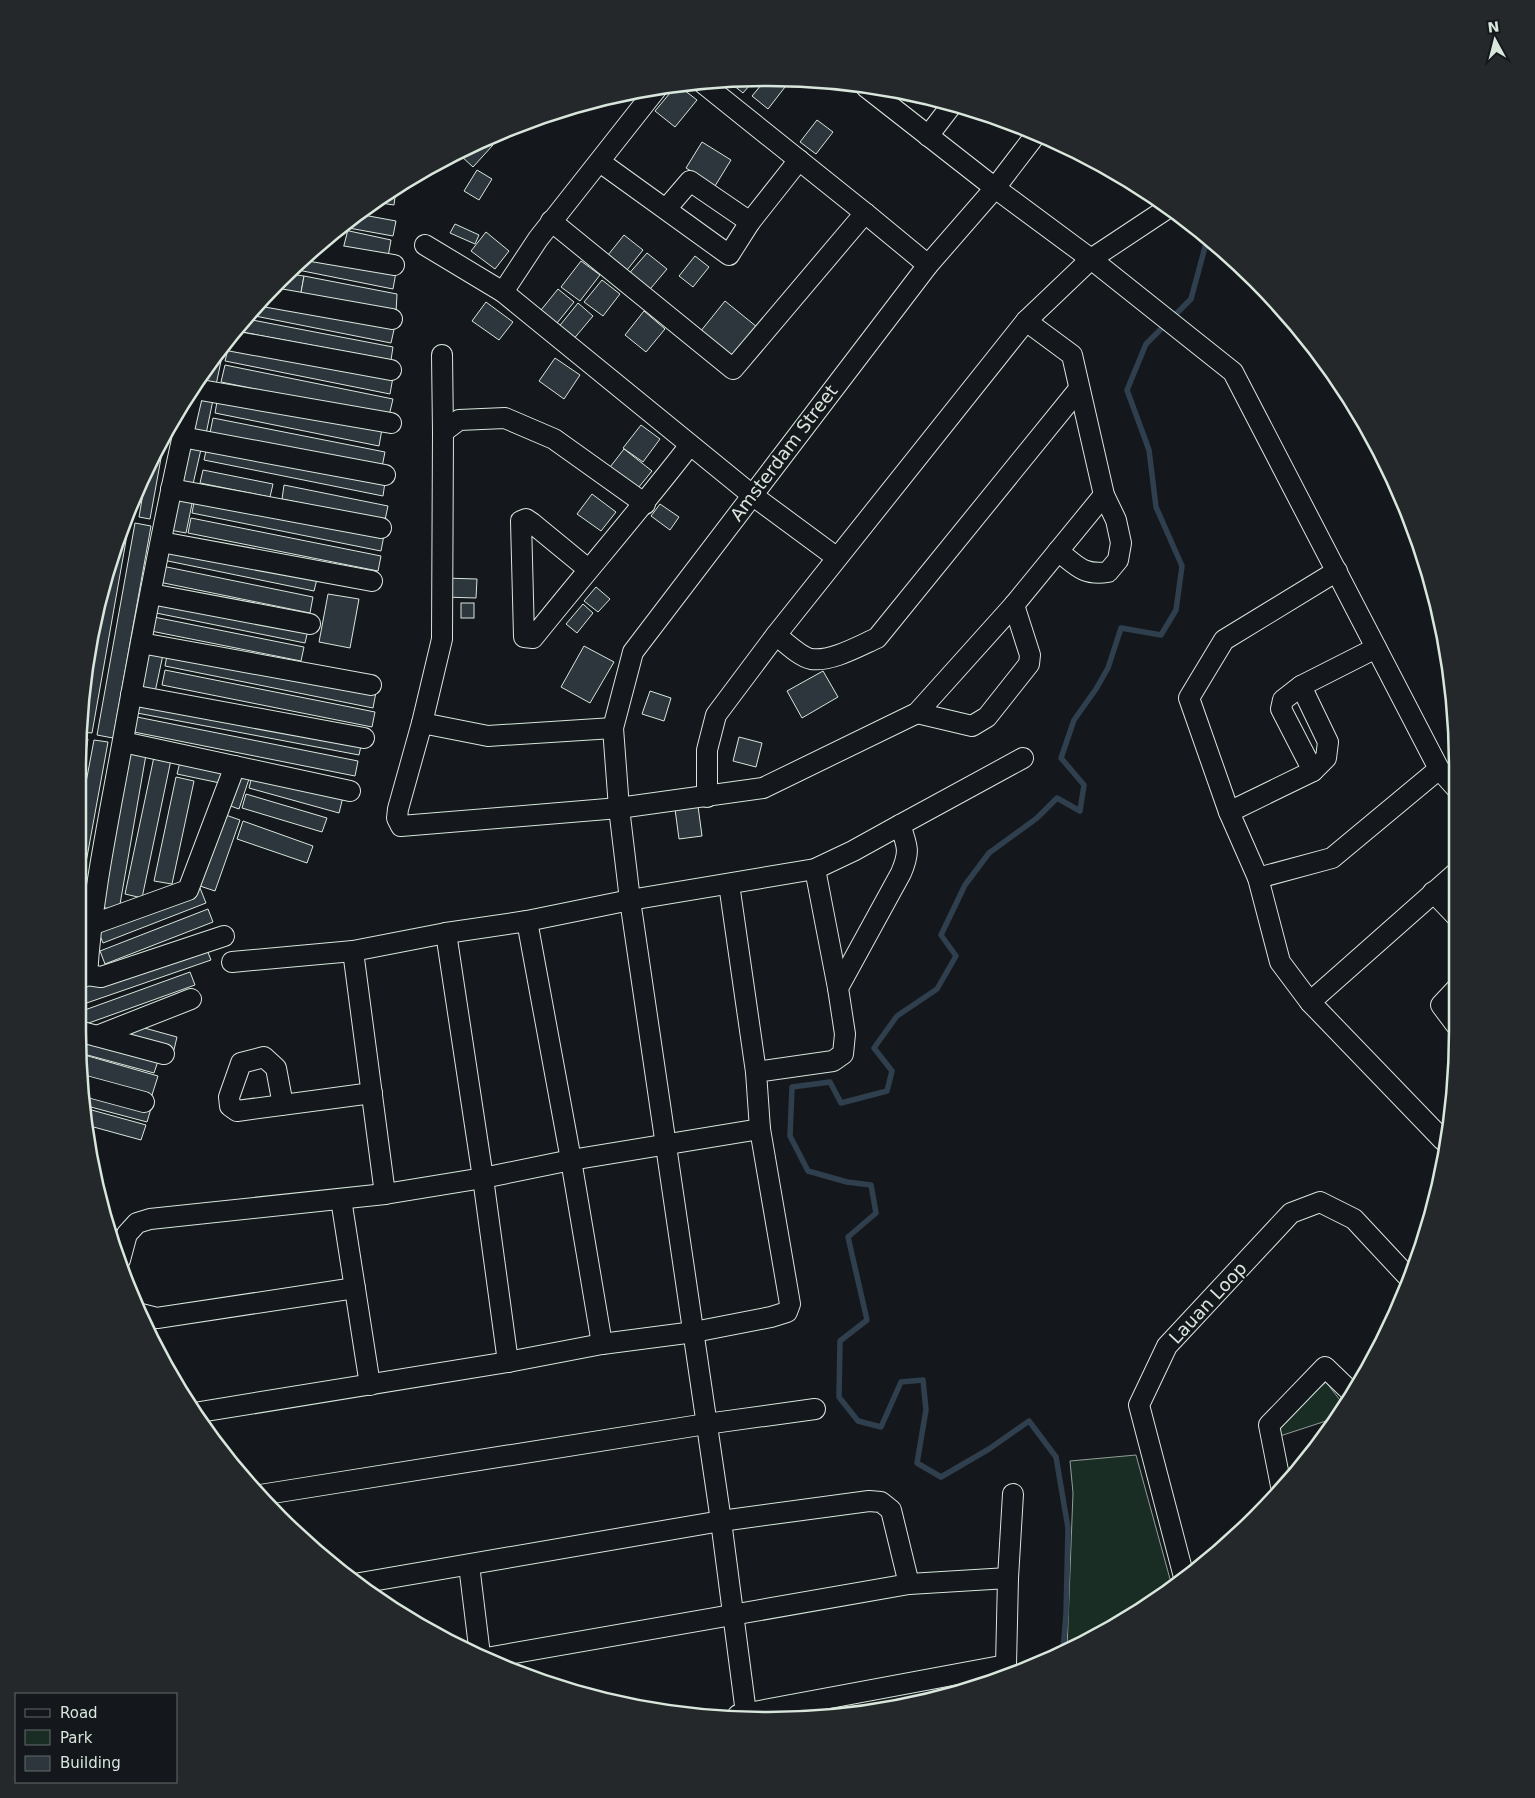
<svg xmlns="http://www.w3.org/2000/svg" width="1535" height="1798" viewBox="0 0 1535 1798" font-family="'DejaVu Sans',sans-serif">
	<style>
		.green { fill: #1a2d24; stroke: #939e99 }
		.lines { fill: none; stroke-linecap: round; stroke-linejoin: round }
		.stream { stroke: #2f3f4d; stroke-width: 5.5 }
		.building { fill: #2c363c; stroke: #d8e6dc }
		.minor-casing { stroke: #d8e6dc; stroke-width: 22 }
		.minor { stroke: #14181c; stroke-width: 20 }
		.labels { text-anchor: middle; stroke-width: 4; stroke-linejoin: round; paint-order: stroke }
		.street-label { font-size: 18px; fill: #d8e6dc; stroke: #14181c }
		.rim { fill: none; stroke: #d8e6dc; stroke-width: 2.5 }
	</style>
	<rect width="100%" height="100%" fill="#14181c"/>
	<!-- green -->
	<g class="green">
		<polygon points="1326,1382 1343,1404 1332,1419 1280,1436 1277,1424"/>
		<polygon points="1136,1455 1170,1579 1176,1584 1151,1604 1067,1649 1073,1493 1070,1461"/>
	</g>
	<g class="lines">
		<!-- stream -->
		<polyline class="stream" points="1063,1651 1066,1614 1068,1528 1056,1457 1029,1421 989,1449 941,1477 917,1463 926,1410 923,1380 901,1382 881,1427 858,1421 839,1397 840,1341 867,1320 848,1237 876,1213 871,1185 847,1182 808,1171 790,1136 792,1087 830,1082 841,1103 887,1091 892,1071 874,1048 897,1016 937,989 956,956 941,935 965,885 989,853 1037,818 1057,798 1080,811 1084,785 1061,758 1074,720 1096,689 1108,668 1121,628 1161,635 1176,610 1182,566 1156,507 1149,450 1127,390 1146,344 1191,299 1205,247 1214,245"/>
	</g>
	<!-- building -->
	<g class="building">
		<polygon points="767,78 774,78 785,87 768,109 752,96"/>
		<polygon points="755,79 743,93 728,81"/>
		<polygon points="679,86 697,100 675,127 655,111 675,87"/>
		<polygon points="817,120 833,132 816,154 800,142"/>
		<polygon points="486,139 493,145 473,167 460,155 464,151"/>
		<polygon points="702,142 731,160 715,186 686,168"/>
		<polygon points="477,170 492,179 479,200 464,191"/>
		<polygon points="394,189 396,189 394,205 374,202"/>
		<polygon points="358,214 396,221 393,236 343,227"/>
		<polygon points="455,224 479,235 475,244 450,233"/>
		<polygon points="340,229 391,240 388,257 336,246"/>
		<polygon points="486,232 509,251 495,269 471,251"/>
		<polygon points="624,235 643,250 623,275 604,260"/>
		<polygon points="647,253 667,269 646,294 626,277"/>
		<polygon points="307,254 396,272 393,289 293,269"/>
		<polygon points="695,256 709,267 693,287 679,276"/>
		<polygon points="581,261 600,275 580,301 561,287"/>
		<polygon points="289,274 304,276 300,298 274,290"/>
		<polygon points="304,276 397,294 396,313 300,298"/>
		<polygon points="602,280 620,294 603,316 584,302"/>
		<polygon points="558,289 574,302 553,328 537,315"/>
		<polygon points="265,300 395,325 391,343 250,315"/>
		<polygon points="725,301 757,327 732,357 700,332"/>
		<polygon points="486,302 513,322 499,340 472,321"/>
		<polygon points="578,303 593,316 572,341 557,329"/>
		<polygon points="644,311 665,329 646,352 625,335"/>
		<polygon points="247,319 393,347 391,360 236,331"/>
		<polygon points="225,342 216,385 201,382 202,377"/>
		<polygon points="229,345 393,377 390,394 225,361"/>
		<polygon points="555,358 580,375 564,399 539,381"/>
		<polygon points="225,365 393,399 389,416 221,382"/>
		<polygon points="198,391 214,395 206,434 190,430"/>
		<polygon points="218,396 382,429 379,446 215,413"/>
		<polygon points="213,418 385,452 382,467 210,433"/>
		<polygon points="641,425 660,439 643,462 623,448"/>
		<polygon points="165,436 150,519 139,517 148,464"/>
		<polygon points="187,442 202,445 193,484 179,481"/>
		<polygon points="207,446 385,482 383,496 204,460"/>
		<polygon points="624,449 652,471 634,493 607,471"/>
		<polygon points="203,470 273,484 270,497 200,483"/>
		<polygon points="284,485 388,506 385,520 282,499"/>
		<polygon points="178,491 194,494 186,533 170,530"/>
		<polygon points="592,494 616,512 601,531 577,514"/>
		<polygon points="195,497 384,535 381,551 192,513"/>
		<polygon points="660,504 679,517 670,530 651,516"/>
		<polygon points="128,518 130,518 92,733 82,732 83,681 101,589"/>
		<polygon points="191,518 381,556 378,571 188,533"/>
		<polygon points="135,523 151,526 113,738 97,735"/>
		<polygon points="166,545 318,575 314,591 163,560"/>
		<polygon points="162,566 313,597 310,613 159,582"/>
		<polygon points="444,578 477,579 476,598 443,597"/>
		<polygon points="596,587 610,599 598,612 584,601"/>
		<polygon points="328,594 359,599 350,648 319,642"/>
		<polygon points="160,596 309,626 305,643 156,613"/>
		<rect x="461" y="603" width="13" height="15"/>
		<polygon points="583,604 593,613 577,633 566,624"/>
		<polygon points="154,617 304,647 301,661 151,631"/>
		<polygon points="146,646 164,650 155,692 137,688"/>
		<polygon points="584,646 614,662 590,703 561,687"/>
		<polygon points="168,650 376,692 373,708 165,666"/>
		<polygon points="165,670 375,712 372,727 162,685"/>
		<polygon points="823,671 838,697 802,718 787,691"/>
		<polygon points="650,691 671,698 664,721 642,714"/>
		<polygon points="140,699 362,741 359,755 137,713"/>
		<polygon points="137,717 358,761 355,776 134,732"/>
		<polygon points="739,737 762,743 756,767 733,761"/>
		<polygon points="82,738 88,739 82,776"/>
		<polygon points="94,740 108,742 83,879 80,878 81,809"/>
		<polygon points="128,746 147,749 119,910 99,907"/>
		<polygon points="155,752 172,755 142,898 125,894"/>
		<polygon points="181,758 223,768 220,783 177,774"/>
		<polygon points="237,768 251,773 239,809 225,804"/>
		<polygon points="253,772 343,797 339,813 249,788"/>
		<polygon points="176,777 194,781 172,884 154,881"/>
		<polygon points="246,794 327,818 322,832 242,808"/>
		<polygon points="698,806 702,836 679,839 675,809"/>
		<polygon points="220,813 240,820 215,891 194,884"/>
		<polygon points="243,821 313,846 307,863 237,839"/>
		<polygon points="80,884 84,884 80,957 79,957"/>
		<polygon points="200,888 206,903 103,943 97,928"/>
		<polygon points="208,909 213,922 105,964 100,951"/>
		<polygon points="205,945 211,960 78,1006 78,989"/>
		<polygon points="190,972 195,985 86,1024 82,1011"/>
		<polygon points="130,1024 177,1037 173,1054 125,1042"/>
		<polygon points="78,1032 160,1055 154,1073 80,1053"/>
		<polygon points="81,1054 158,1076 152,1095 83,1076"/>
		<polygon points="85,1087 152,1105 147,1122 87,1106"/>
		<polygon points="88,1109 146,1125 141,1140 90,1126"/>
	</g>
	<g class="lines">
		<!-- minor casing -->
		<g class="minor-casing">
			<g id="minor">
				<polyline points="866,87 995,188 1091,259 1233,372 1439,769 1457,789"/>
				<polyline points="928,136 951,106"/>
				<polyline points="600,162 729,255 750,222 799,160"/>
				<polyline points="666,209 690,181 750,222"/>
				<polyline points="865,213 928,265"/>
				<polyline points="551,221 733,369 865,213 704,84"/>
				<polyline points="425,245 503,292 752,495 836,557"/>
				<polyline points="311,251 394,265"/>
				<polyline points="331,254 337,230"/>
				<polyline points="503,292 538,239 657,88"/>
				<polyline points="268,297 392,319"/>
				<path d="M1026,321L1072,355L1104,495L1116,520L1121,543L1118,560L1108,572C1083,576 1076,565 1058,551"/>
				<polyline points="227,340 391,370"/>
				<polyline points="442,355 443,432"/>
				<polyline points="195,389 391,423"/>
				<path d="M1079,389L877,638C859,646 831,662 811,659C800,657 785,642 776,635L1026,321L1091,259L1168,208"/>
				<polyline points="182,437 385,475"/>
				<polyline points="171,489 381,528"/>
				<polyline points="645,504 554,439 505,418 459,420 443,432 442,639 422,723 398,809 397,818 401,826 619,808 763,788 917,713 1014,605 1104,495"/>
				<polyline points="161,542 372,581"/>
				<path d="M588,569L532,523L526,519L521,521L524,637L533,638C585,573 639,511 690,445"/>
				<polyline points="1337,571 1224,640 1189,698 1229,812 1258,878 1280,962 1310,1002 1443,1140"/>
				<polyline points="151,594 310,624"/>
				<polyline points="141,643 371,685"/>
				<polyline points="1301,686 1283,700 1281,709 1313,771"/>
				<polyline points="131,695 364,738"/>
				<polyline points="917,713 972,726 987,717 1029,664 1030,655 1014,605"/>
				<polyline points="422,723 488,736 613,728"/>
				<polyline points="123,742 350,791"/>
				<polyline points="707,797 707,750 716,715 776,635"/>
				<polyline points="1229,812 1313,771 1326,758 1328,742 1301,686 1376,648"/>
				<polyline points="900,825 1023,758"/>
				<polyline points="815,869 838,988"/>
				<polyline points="1258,878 1332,858 1439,769"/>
				<polyline points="729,884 756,1072"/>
				<polyline points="1433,892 1457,917"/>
				<polyline points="527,921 571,1160 602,1344"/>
				<polyline points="91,925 188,890 235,766"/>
				<polyline points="446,933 483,1178 508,1362"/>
				<polyline points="232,962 353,951"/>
				<polyline points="87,975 101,977 224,936"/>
				<path d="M78,980L87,975C92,896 109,818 123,740C144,623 166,507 193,391"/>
				<polyline points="1310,1002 1457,872"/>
				<polyline points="1456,1025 1441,1005 1456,989"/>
				<polyline points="78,1031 164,1054"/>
				<polyline points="97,1036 191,999"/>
				<polyline points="85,1086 144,1102"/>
				<polyline points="283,1105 276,1068 264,1057 241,1063 229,1097 230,1106 237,1111 372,1093"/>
				<polyline points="341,1199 370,1385"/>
				<polyline points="120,1260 127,1234 137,1223 150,1219 385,1194 483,1178 571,1160 760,1129"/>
				<polyline points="141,1314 157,1318 355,1288"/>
				<path d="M200,1412L508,1362L602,1344L694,1332L771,1317L787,1312L790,1304L760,1129L756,1072L833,1061L843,1054L845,1034L838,988L901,873C910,852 908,847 900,825L853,851L815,869L630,900L527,921L446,933L353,951L385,1194"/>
				<polyline points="1281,1486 1269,1425 1325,1367 1352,1393"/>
				<polyline points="260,1495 706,1424 815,1409"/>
				<polyline points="469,1565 480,1655"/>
				<polyline points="1184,1577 1139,1405 1167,1346 1291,1213 1320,1202 1354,1219 1409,1278"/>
				<polyline points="360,1583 721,1521 869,1501 881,1502 891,1510 909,1584"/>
				<polyline points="486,1658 909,1584 1008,1578"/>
				<polyline points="746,1713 721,1521 630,900 619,808 613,728 633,652 928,265 995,188 1037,133"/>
				<polyline points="738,1715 1006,1665 1008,1578 1013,1494"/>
			</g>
		</g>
		<!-- minor -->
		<use href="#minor" class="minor"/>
	</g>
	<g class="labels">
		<!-- street labels -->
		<g class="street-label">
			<text transform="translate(784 453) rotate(-53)" y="6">Amsterdam Street</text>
			<text transform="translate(1208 1303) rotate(-47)" y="6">Lauan Loop</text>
		</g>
	</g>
	<!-- crop -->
	<path d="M0 0H1535V1798H0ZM767 86H768A681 681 0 0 1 1449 767V1031A681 681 0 0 1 768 1712H767A681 681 0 0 1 86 1031V767A681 681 0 0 1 767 86Z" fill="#24282b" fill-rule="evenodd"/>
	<path class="rim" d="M767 86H768A681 681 0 0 1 1449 767V1031A681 681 0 0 1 768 1712H767A681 681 0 0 1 86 1031V767A681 681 0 0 1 767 86Z"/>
	<!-- legend -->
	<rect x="15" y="1693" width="162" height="90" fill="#14181c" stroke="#626a69"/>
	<rect x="25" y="1709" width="25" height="8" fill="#14181c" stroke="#626a69"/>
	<text x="60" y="1718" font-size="15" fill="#d8e6dc">Road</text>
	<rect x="25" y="1730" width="25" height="15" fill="#1a2d24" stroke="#626a69"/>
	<text x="60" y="1743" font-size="15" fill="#d8e6dc">Park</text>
	<rect x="25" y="1756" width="25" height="15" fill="#2c363c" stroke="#626a69"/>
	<text x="60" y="1768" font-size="15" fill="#d8e6dc">Building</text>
	<!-- north arrow -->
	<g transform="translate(1495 40) rotate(353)" stroke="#14181c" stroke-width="4" paint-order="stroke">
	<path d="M0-4L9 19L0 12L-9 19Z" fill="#d8e6dc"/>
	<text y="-8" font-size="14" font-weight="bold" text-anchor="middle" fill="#d8e6dc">N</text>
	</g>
</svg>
